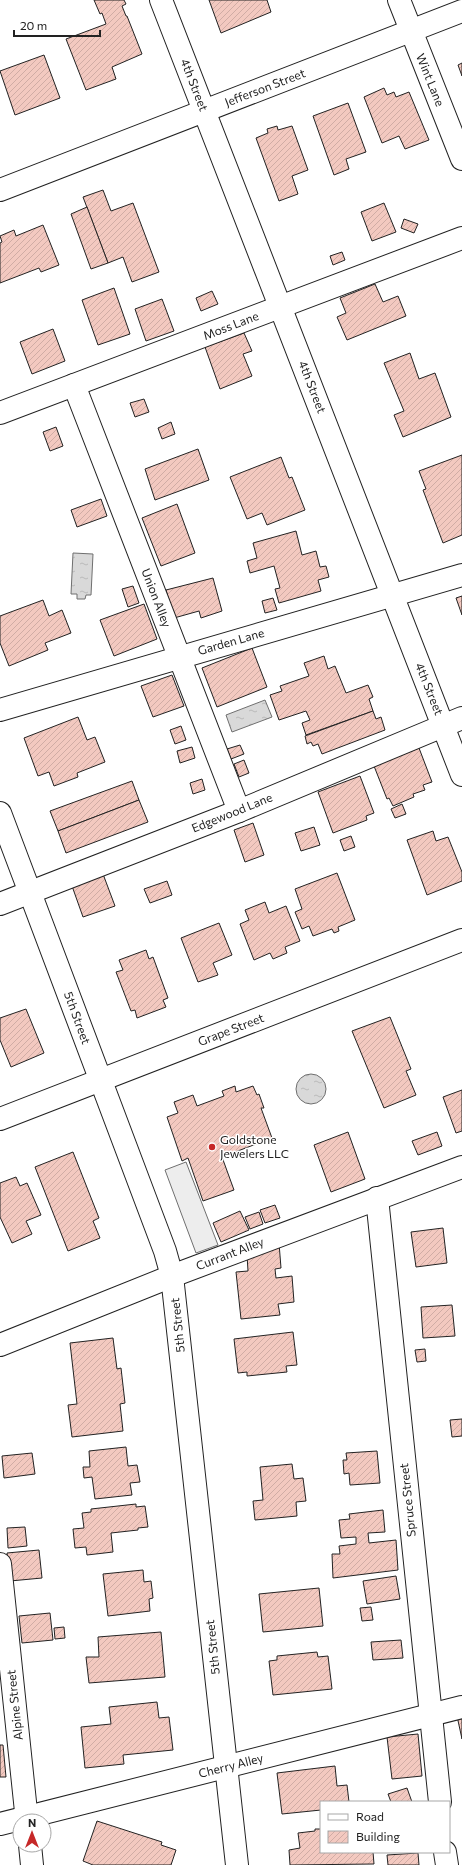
<svg xmlns="http://www.w3.org/2000/svg" width="462" height="1865" viewBox="0 0 462 1865" font-family="Commissioner,sans-serif">
	<style>
		.parking { fill: #ededed; stroke: #6f6f6f }
		.water { fill: url(#water-ripples); stroke: #6f6f6f }
		.building { fill: url(#building-hatch); stroke: #222 }
		.lines { fill: none; stroke-linecap: round; stroke-linejoin: round }
		.minor-casing { stroke: #222; stroke-width: 24 }
		.major-casing { stroke: #222; stroke-width: 24 }
		.minor { stroke: #fff; stroke-width: 22 }
		.major { stroke: #fff; stroke-width: 22 }
		.poi-dot { fill: #c62828; stroke: #fff; stroke-width: 1.5 }
		.labels { text-anchor: middle; stroke-width: 3; stroke-linejoin: round; paint-order: stroke }
		.street-label { font-size: 12px; fill: #222; stroke: #fff }
		.poi-label { font-size: 12px; fill: #222; stroke: #fff; text-anchor: start }
	</style>
	<defs>
		<pattern id="water-ripples" width="26" height="14" patternUnits="userSpaceOnUse"><rect width="26" height="14" fill="#d9d9d9"/><path d="M2 4q2-2 4 0t4 0M15 11q2-2 4 0t4 0" fill="none" stroke="#bababa"/></pattern>
		<pattern id="building-hatch" width="6" height="6" patternUnits="userSpaceOnUse"><rect width="6" height="6" fill="#f3c9c0"/><path d="M-1 1l2-2M0 6l6-6M5 7l2-2" fill="none" stroke="#d0aca5"/></pattern>
	</defs>
	<rect width="100%" height="100%" fill="#fff"/>
	<!-- parking -->
	<polygon class="parking" points="186,1162 218,1245 196,1253 165,1170"/>
	<!-- water -->
	<g class="water">
		<polygon points="73,553 93,554 91,595 86,595 85,599 77,599 77,594 71,594"/>
		<polygon points="265,700 272,717 232,732 226,715"/>
		<circle cx="311" cy="1089" r="15"/>
	</g>
	<!-- building -->
	<g class="building">
		<polygon points="94,0 124,0 126,4 122,6 126,16 127,16 142,54 112,67 116,79 86,90 66,39 106,24 102,13 100,14"/>
		<polygon points="209,0 267,0 271,12 221,33"/>
		<polygon points="44,55 60,98 15,115 0,71"/>
		<polygon points="462,63 462,76 458,65"/>
		<polygon points="384,88 387,95 394,92 396,97 409,92 429,140 405,149 399,136 382,143 364,97"/>
		<polygon points="348,103 366,152 346,159 349,169 334,175 313,116"/>
		<polygon points="277,126 278,130 292,126 308,170 292,176 298,194 279,201 256,138 268,133 267,129"/>
		<polygon points="103,190 111,211 133,203 159,272 132,282 123,257 108,263 83,197"/>
		<polygon points="384,203 396,232 372,241 361,212"/>
		<polygon points="87,207 108,263 91,269 71,214"/>
		<polygon points="404,219 418,224 414,233 401,228"/>
		<polygon points="43,225 59,265 41,272 39,268 0,283 0,243 2,242 0,236 14,230 16,236"/>
		<polygon points="342,252 345,260 333,265 330,256"/>
		<polygon points="375,284 383,302 398,296 406,316 347,340 337,317 346,313 340,298"/>
		<polygon points="114,288 130,334 98,345 82,300"/>
		<polygon points="212,291 218,304 201,311 196,298"/>
		<polygon points="162,299 174,331 146,341 135,309"/>
		<polygon points="53,329 65,361 32,374 20,342"/>
		<polygon points="244,333 252,351 243,354 252,376 220,389 205,347"/>
		<polygon points="410,353 419,379 435,373 451,417 403,437 394,415 404,411 384,363"/>
		<polygon points="144,399 149,412 135,417 130,403"/>
		<polygon points="171,422 175,434 162,439 158,428"/>
		<polygon points="56,427 63,446 50,451 43,432"/>
		<polygon points="198,449 209,480 155,500 145,469"/>
		<polygon points="462,455 462,535 443,543 423,490 426,489 419,471"/>
		<polygon points="281,457 289,478 292,477 305,510 267,525 262,513 247,519 230,477"/>
		<polygon points="101,499 107,516 77,527 71,510"/>
		<polygon points="177,504 195,553 161,566 142,518"/>
		<polygon points="296,531 302,555 316,551 320,567 326,566 329,577 318,580 321,591 279,603 275,589 280,588 274,566 250,573 247,561 257,558 253,543"/>
		<polygon points="213,578 222,611 201,618 199,611 174,618 166,590"/>
		<polygon points="133,586 139,603 128,607 122,589"/>
		<polygon points="462,596 462,615 456,598"/>
		<polygon points="273,598 277,610 265,613 262,601"/>
		<polygon points="43,600 49,616 62,610 71,633 45,643 48,650 9,666 0,643 0,616"/>
		<polygon points="144,604 157,639 114,656 100,620"/>
		<polygon points="252,648 267,687 217,707 202,668"/>
		<polygon points="324,656 328,669 335,666 346,693 368,685 373,697 369,699 373,711 306,735 302,723 310,720 306,711 279,720 270,695 282,691 280,686 309,676 304,663"/>
		<polygon points="172,675 184,706 153,717 141,686"/>
		<polygon points="373,711 376,719 381,717 385,730 322,754 318,744 313,746 311,742 307,744 305,736"/>
		<polygon points="78,717 87,740 95,737 105,762 77,773 78,777 54,786 49,772 38,776 24,738"/>
		<polygon points="181,726 186,740 175,744 170,730"/>
		<polygon points="240,745 244,754 231,759 227,749"/>
		<polygon points="192,747 195,758 180,763 177,751"/>
		<polygon points="419,748 432,782 423,785 425,790 413,794 414,797 393,806 389,798 387,799 374,766"/>
		<polygon points="244,760 249,773 239,777 234,764"/>
		<polygon points="360,776 374,813 366,816 367,820 333,833 318,792"/>
		<polygon points="202,779 205,790 193,794 190,783"/>
		<polygon points="132,781 139,800 58,831 50,811"/>
		<polygon points="139,800 148,822 66,853 58,831"/>
		<polygon points="402,804 406,814 395,818 391,809"/>
		<polygon points="253,823 264,855 245,862 234,830"/>
		<polygon points="314,827 320,845 301,851 295,833"/>
		<polygon points="433,831 436,841 448,837 462,872 462,881 427,895 407,840"/>
		<polygon points="351,836 355,847 344,851 340,840"/>
		<polygon points="337,873 355,920 338,927 339,931 334,933 332,929 313,936 309,926 302,929 295,912 302,909 295,889"/>
		<polygon points="103,874 115,906 83,917 72,886"/>
		<polygon points="167,881 172,895 150,903 144,889"/>
		<polygon points="265,902 269,913 286,906 300,941 285,947 287,953 273,959 270,953 254,960 240,924 249,920 245,910"/>
		<polygon points="219,923 232,955 213,963 218,975 198,982 181,938"/>
		<polygon points="146,950 149,959 153,957 168,998 163,1000 166,1007 137,1018 135,1010 131,1011 116,972 123,970 119,960"/>
		<polygon points="26,1009 44,1053 11,1067 0,1040 0,1018"/>
		<polygon points="390,1017 411,1069 406,1071 416,1095 384,1108 352,1031"/>
		<polygon points="235,1086 236,1092 253,1086 257,1095 259,1094 264,1108 261,1108 272,1138 222,1157 234,1190 203,1201 188,1158 182,1161 167,1117 178,1113 174,1102 193,1095 197,1106 224,1096 222,1091"/>
		<polygon points="462,1090 462,1131 456,1133 443,1097"/>
		<polygon points="348,1132 365,1179 331,1192 314,1145"/>
		<polygon points="437,1132 442,1146 418,1155 412,1141"/>
		<polygon points="73,1152 99,1218 93,1221 100,1238 68,1251 35,1167"/>
		<polygon points="16,1177 20,1186 27,1183 41,1215 26,1221 32,1234 12,1243 0,1217 0,1183"/>
		<polygon points="275,1205 280,1218 265,1223 260,1210"/>
		<polygon points="240,1211 249,1230 221,1242 213,1223"/>
		<polygon points="259,1212 263,1224 250,1229 245,1217"/>
		<polygon points="443,1228 447,1263 416,1267 411,1232"/>
		<polygon points="279,1243 281,1268 275,1269 276,1278 292,1276 294,1302 278,1304 280,1315 241,1319 236,1272 248,1271 247,1255"/>
		<polygon points="452,1305 455,1336 423,1338 421,1307"/>
		<polygon points="293,1332 297,1365 286,1366 287,1372 247,1376 247,1372 238,1373 234,1339"/>
		<polygon points="113,1338 117,1369 121,1368 125,1403 120,1404 123,1431 72,1437 68,1405 77,1404 70,1343"/>
		<polygon points="425,1349 426,1361 417,1362 415,1350"/>
		<polygon points="462,1419 462,1436 452,1437 450,1420"/>
		<polygon points="126,1447 128,1466 137,1465 140,1482 130,1483 132,1495 95,1499 92,1477 84,1478 83,1467 90,1467 89,1451"/>
		<polygon points="377,1451 380,1483 350,1485 349,1473 344,1474 343,1460 347,1460 346,1453"/>
		<polygon points="32,1453 35,1474 4,1478 2,1456"/>
		<polygon points="292,1464 294,1479 303,1478 306,1501 296,1502 297,1516 255,1520 253,1501 263,1500 260,1467"/>
		<polygon points="136,1504 136,1507 145,1506 148,1527 138,1528 138,1530 111,1533 113,1552 87,1555 86,1547 75,1548 73,1529 84,1528 82,1513 91,1512 91,1509"/>
		<polygon points="383,1510 385,1532 368,1533 369,1543 396,1540 398,1570 333,1578 332,1554 340,1554 339,1546 356,1544 356,1537 341,1538 339,1520 350,1519 349,1514"/>
		<polygon points="25,1527 27,1546 8,1548 7,1528"/>
		<polygon points="39,1550 42,1578 10,1581 7,1553"/>
		<polygon points="143,1570 144,1582 151,1581 153,1598 149,1599 150,1611 108,1616 103,1574"/>
		<polygon points="396,1576 400,1599 367,1604 363,1581"/>
		<polygon points="319,1588 323,1626 263,1632 259,1594"/>
		<polygon points="371,1607 373,1620 362,1621 360,1608"/>
		<polygon points="50,1613 53,1640 22,1643 19,1616"/>
		<polygon points="64,1627 65,1638 55,1639 54,1628"/>
		<polygon points="161,1632 165,1677 89,1683 86,1657 99,1657 98,1637"/>
		<polygon points="401,1640 403,1658 373,1660 371,1642"/>
		<polygon points="317,1652 318,1657 328,1656 332,1689 273,1695 269,1661 277,1660 277,1656"/>
		<polygon points="157,1702 159,1718 169,1717 173,1750 123,1755 124,1764 85,1768 81,1727 111,1724 109,1707"/>
		<polygon points="462,1715 462,1739 457,1716"/>
		<polygon points="418,1734 422,1776 392,1779 387,1737"/>
		<polygon points="0,1745 3,1745 6,1777 0,1777"/>
		<polygon points="335,1766 337,1786 347,1785 349,1802 321,1802 321,1810 282,1814 277,1773"/>
		<polygon points="407,1788 412,1802 391,1802 388,1794"/>
		<polygon points="97,1821 162,1842 161,1845 176,1850 171,1865 93,1865 83,1861"/>
		<polygon points="315,1829 321,1829 321,1852 373,1852 374,1864 290,1865 289,1850 300,1848 298,1833 315,1831"/>
		<polygon points="418,1853 419,1865 388,1865 387,1855"/>
	</g>
	<g class="lines">
		<!-- minor casing -->
		<g class="minor-casing">
			<g id="minor">
				<polyline points="161,0 462,775"/>
				<polyline points="399,0 462,159"/>
				<polyline points="0,190 462,11"/>
				<polyline points="74,385 239,811"/>
				<polyline points="0,413 462,238"/>
				<polyline points="0,710 462,575"/>
				<polyline points="0,813 165,1251 172,1276 237,1865"/>
				<polyline points="0,904 239,811 462,718"/>
				<polyline points="377,1198 440,1802"/>
				<polyline points="0,1345 172,1276 462,1167"/>
				<polyline points="0,1564 27,1821"/>
				<polyline points="0,1824 462,1707"/>
				<polyline points="30,1845 32,1865"/>
				<polyline points="445,1852 447,1865"/>
			</g>
		</g>
		<!-- major casing -->
		<g class="major-casing">
			<polyline id="major" points="0,1119 462,940"/>
		</g>
		<!-- minor -->
		<use href="#minor" class="minor"/>
		<!-- major -->
		<use href="#major" class="major"/>
	</g>
	<!-- markers -->
	<circle class="poi-dot" cx="212" cy="1147" r="4"/>
	<g class="labels">
		<!-- street labels -->
		<g class="street-label">
			<text transform="translate(430 80) rotate(68)" y="4">Wint Lane</text>
			<text transform="translate(194 85) rotate(69)" y="4">4th Street</text>
			<text transform="translate(265 88) rotate(-21)" y="4">Jefferson Street</text>
			<text transform="translate(231 326) rotate(-21)" y="4">Moss Lane</text>
			<text transform="translate(312 387) rotate(69)" y="4">4th Street</text>
			<text transform="translate(156 598) rotate(69)" y="4">Union Alley</text>
			<text transform="translate(231 642) rotate(-16)" y="4">Garden Lane</text>
			<text transform="translate(429 689) rotate(68)" y="4">4th Street</text>
			<text transform="translate(232 813) rotate(-22)" y="4">Edgewood Lane</text>
			<text transform="translate(77 1018) rotate(70)" y="4">5th Street</text>
			<text transform="translate(231 1030) rotate(-21)" y="4">Grape Street</text>
			<text transform="translate(230 1254) rotate(-21)" y="4">Currant Alley</text>
			<text transform="translate(178 1325) rotate(-96)" y="4">5th Street</text>
			<text transform="translate(408 1500) rotate(-96)" y="4">Spruce Street</text>
			<text transform="translate(213 1647) rotate(-96)" y="4">5th Street</text>
			<text transform="translate(15 1705) rotate(-96)" y="4">Alpine Street</text>
			<text transform="translate(231 1766) rotate(-14)" y="4">Cherry Alley</text>
		</g>
		<!-- poi labels -->
		<g class="poi-label">
			<text x="220" y="1144">Goldstone<tspan x="220" dy="14">Jewelers LLC</tspan></text>
		</g>
	</g>
	<!-- legend -->
	<rect x="320" y="1801" width="130" height="52" fill="#ffffff" stroke="#a7a7a7"/>
	<rect x="328" y="1814" width="20" height="6" fill="#ffffff" stroke="#a7a7a7"/>
	<text x="356" y="1821" font-size="12" fill="#222222">Road</text>
	<rect x="328" y="1831" width="20" height="12" fill="url(#building-hatch)" stroke="#a7a7a7"/>
	<text x="356" y="1841" font-size="12" fill="#222222">Building</text>
	<!-- north arrow -->
	<g transform="translate(32 1833)"><circle r="19" fill="#ffffff" stroke="#a7a7a7"/>
	<path d="M0-3L7 15L0 10L-7 15Z" fill="#c62828"/>
	<text y="-6" font-size="11" font-weight="bold" text-anchor="middle" fill="#222222">N</text>
	</g>
	<!-- scale -->
	<path d="M14 30v6h86v-6" fill="none" stroke="#222222" stroke-width="2"/>
	<text x="20" y="30" font-size="12" fill="#222222" stroke="#ffffff" stroke-width="3" paint-order="stroke">20 m</text>
</svg>
